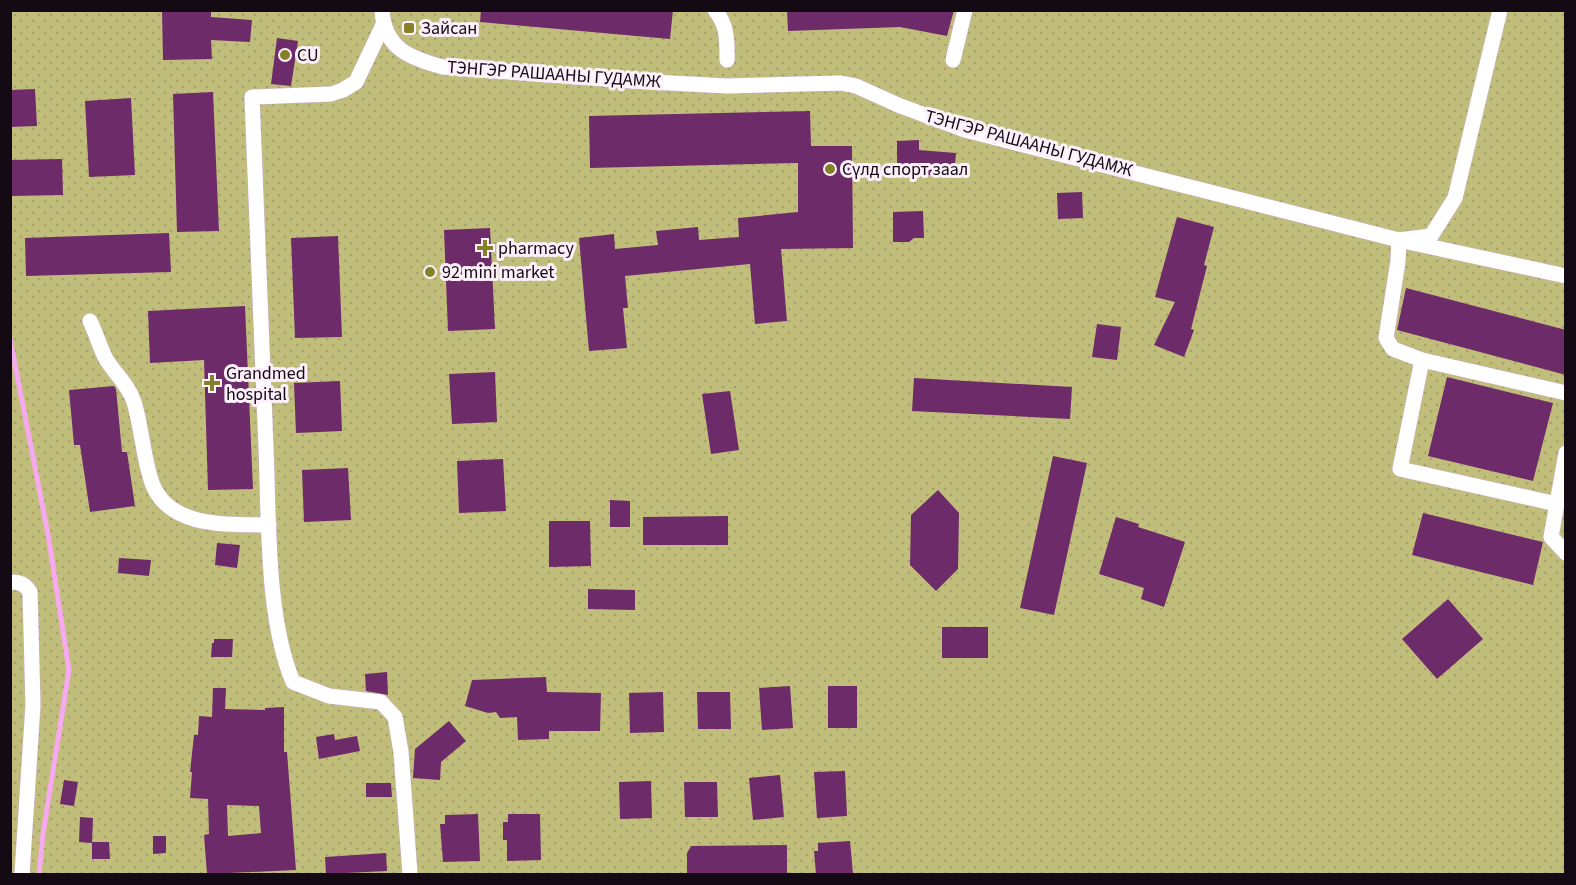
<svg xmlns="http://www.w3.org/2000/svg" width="1576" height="885" viewBox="0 0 1576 885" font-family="'Source Sans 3',sans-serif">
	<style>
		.grass { fill: url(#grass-dots) }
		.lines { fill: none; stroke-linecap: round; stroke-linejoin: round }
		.stream { stroke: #f7aaef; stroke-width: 5 }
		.building { fill: #6e2b69; fill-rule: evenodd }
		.minor-casing { stroke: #cdafc9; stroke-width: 16 }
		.minor { stroke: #fff; stroke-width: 15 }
		.poi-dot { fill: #868128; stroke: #fdf0fb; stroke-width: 2 }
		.labels { text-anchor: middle; stroke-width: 6; stroke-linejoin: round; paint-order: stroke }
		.poi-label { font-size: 18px; fill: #140a13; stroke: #fdf0fb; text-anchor: start }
		.street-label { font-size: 18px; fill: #140a13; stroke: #fdf0fb }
	</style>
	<defs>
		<pattern id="grass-dots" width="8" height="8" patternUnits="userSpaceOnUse" patternTransform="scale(1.5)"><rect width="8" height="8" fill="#c1be7c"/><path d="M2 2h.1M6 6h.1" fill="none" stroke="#a5a26a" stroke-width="1.8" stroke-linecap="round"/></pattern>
	</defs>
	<rect width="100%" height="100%" fill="#fcdcf8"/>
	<!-- grass -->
	<rect class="grass" x="11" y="11" width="1554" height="863"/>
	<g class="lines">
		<!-- stream -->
		<polyline class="stream" points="10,339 48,534 69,670 43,834 39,874"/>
	</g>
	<!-- building -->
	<g class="building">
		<polygon points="211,10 211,17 252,20 250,42 211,40 212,59 163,60 162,11"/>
		<polygon points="481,10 673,10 670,39 480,22"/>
		<polygon points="787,10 954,10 947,36 900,27 788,31"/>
		<polygon points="277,38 298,41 291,86 271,84"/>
		<polygon points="35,89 37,126 10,127 10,90"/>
		<polygon points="213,92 219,231 177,232 173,94"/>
		<polygon points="131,98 135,175 89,177 85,101"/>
		<polygon points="810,111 811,146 852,146 853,248 781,249 787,321 755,324 750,264 625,276 628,308 623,308 627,348 589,351 579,238 614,234 615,249 658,245 656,231 698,227 699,240 739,237 738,218 798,212 798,163 590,168 589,116"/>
		<polygon points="919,140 919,150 956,153 954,176 897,174 897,141"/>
		<polygon points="62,159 63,195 10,196 10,160"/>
		<polygon points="1082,192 1083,218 1058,219 1057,193"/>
		<polygon points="923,211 924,238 914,238 909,242 893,242 893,212"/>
		<polygon points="1177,217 1214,227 1204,265 1207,266 1191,329 1194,330 1184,357 1154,345 1175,302 1155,297"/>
		<polygon points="490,228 495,329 448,331 444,230"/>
		<polygon points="169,233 171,272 26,276 25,238"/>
		<polygon points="338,236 342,337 295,338 291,238"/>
		<polygon points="1406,288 1566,330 1566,375 1397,330"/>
		<polygon points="245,306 253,489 208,490 204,360 150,363 148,311"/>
		<polygon points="1097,324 1121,327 1117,360 1092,357"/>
		<polygon points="495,372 497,422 452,424 449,374"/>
		<polygon points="1447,377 1553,403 1533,481 1428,456"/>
		<polygon points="914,378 1072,387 1070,419 912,411"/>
		<polygon points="340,381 342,431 296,433 294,383"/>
		<polygon points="114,386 116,389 122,452 127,452 135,506 90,512 80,445 74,445 69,390"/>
		<polygon points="730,391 739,450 711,454 702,394"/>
		<polygon points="1053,456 1087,463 1054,615 1020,608"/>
		<polygon points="503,459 506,511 459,513 457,461"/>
		<polygon points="348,468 351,520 304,522 302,470"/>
		<polygon points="938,490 959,513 958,569 936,591 910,565 911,515"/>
		<polygon points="610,500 630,501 630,527 610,527"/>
		<polygon points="1423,513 1543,542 1533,585 1412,555"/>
		<polygon points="728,516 728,545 643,545 643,517"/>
		<polygon points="1116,517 1139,524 1138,527 1185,542 1164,607 1141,599 1144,588 1099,574"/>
		<polygon points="549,521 590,521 591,566 549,567"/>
		<polygon points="217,543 240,545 237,568 215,565"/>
		<polygon points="119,558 151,560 149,576 118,573"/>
		<polygon points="588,589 635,590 635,610 588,609"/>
		<polygon points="1448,599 1483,639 1437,679 1402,639"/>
		<rect x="942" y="627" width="46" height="31"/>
		<polygon points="214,639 233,639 232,657 211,657 212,643 214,643"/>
		<polygon points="387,672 388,695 366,691 365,674"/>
		<polygon points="546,677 547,692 601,693 600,731 549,731 549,739 518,740 517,717 500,718 496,712 488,713 465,706 472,680"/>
		<polygon points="790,686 793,728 762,730 759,688"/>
		<rect x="828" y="686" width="29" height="42"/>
		<path d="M213,688H226L225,709L265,710V708L284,707V752H287L296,870L207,874L204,835L209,834L208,799L190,798L192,772H190L194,735H198L199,716L212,717ZM227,805L259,806L261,833L228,836Z"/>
		<polygon points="663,692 664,732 630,733 629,693"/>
		<polygon points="697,692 730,692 731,729 698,729"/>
		<polygon points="449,721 466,741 441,762 440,780 413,778 415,749"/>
		<polygon points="334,734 335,740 357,736 360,751 319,759 316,737"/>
		<polygon points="845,771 847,816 817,818 814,772"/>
		<polygon points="780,775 784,817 753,820 749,778"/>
		<polygon points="64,780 78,782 74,806 60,804"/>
		<polygon points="651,781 652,818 620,819 619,782"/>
		<polygon points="684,782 717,782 718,817 685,817"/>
		<polygon points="366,783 391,783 392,797 366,797"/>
		<polygon points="478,814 480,861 443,862 440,824 445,824 445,815"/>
		<polygon points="508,814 540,814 541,860 507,861 507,840 503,840 503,822 508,822"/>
		<polygon points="80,817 93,818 92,843 79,842"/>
		<polygon points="153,836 166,836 166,853 153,854"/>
		<polygon points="850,841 853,874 816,874 814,851 818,851 818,843"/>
		<polygon points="92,842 109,842 110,859 92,859"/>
		<polygon points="787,845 787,874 687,874 687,853 691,846"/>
		<polygon points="386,853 387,871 326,874 325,857"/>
	</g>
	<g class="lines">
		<!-- minor casing -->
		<g class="minor-casing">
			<g id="minor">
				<path d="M382,10C384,48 409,58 443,67L633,81L727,86L841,83L856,86L898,105L965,130L1399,240L1431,236L1455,198L1500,10"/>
				<path d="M715,10C728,26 727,41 727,60"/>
				<path d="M383,25L356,82L343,90L331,94L252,97C257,214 261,331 266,448C269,518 266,618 293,682L329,696L381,702L395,717L401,752L410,874"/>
				<polyline points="953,60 965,10"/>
				<polyline points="1566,276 1399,240 1398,261 1386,338 1393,349 1422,360 1566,393"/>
				<path d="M90,321C96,333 100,348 106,359C115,374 128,384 134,402C142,428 143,457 152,483C169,529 229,524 269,525"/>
				<polyline points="1422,360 1400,469 1557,504"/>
				<polyline points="1566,453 1551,537 1566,553"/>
				<path d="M10,582C20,582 25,584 30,592L33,705L22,874"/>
			</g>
		</g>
		<!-- minor -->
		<use href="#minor" class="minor"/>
	</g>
	<!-- markers -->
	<g class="poi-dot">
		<rect x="403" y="22" width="12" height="12" rx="3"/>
		<circle cx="285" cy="55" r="6"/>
		<circle cx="830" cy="169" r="6"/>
		<path d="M482 239h6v6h6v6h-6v6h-6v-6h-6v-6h6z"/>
		<circle cx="430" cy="272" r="6"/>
		<path d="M209 374h6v6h6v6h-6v6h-6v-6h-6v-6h6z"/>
	</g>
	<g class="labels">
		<!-- poi labels -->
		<g class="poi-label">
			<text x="421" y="34">Зайсан</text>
			<text x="297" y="61">CU</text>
			<text x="842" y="175">Сүлд спорт заал</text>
			<text x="498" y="254">pharmacy</text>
			<text x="442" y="278">92 mini market</text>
			<text x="226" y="379">Grandmed<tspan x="226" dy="21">hospital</tspan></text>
		</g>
		<!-- street labels -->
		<g class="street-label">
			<text transform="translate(554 74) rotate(4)" y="6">ТЭНГЭР РАШААНЫ ГУДАМЖ</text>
			<text transform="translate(1029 143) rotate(15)" y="6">ТЭНГЭР РАШААНЫ ГУДАМЖ</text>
		</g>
	</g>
	<!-- border -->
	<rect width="1576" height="885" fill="none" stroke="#140a13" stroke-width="24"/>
</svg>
